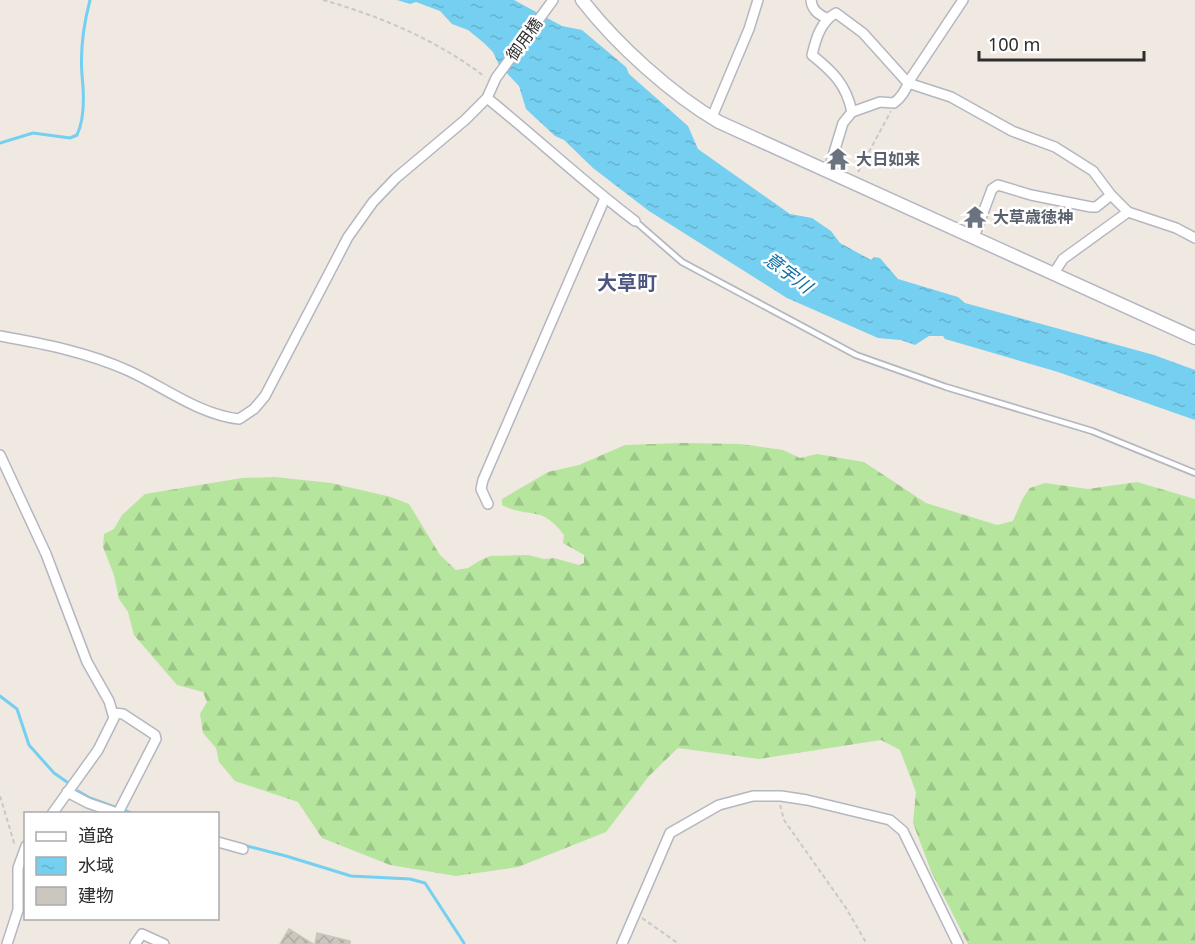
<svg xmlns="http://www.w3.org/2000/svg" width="1195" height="944" viewBox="0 0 1195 944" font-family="'Noto Sans','Noto Sans JP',sans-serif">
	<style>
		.forest { fill: url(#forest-firs) }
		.water { fill: url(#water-ripples) }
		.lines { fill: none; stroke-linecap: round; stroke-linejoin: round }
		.stream { stroke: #75cff0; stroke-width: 3 }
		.building { fill: url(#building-cross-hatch); stroke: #cbc5ba; stroke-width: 1.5 }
		.service-casing { stroke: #b4b7c1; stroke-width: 8 }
		.minor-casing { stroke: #b4b7c1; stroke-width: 12 }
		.tertiary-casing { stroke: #b4b7c1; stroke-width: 15 }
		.path { stroke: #c9c9c9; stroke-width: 2; stroke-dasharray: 4.5 3; stroke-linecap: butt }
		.service { stroke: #fff; stroke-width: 4.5 }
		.minor { stroke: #fff; stroke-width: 9 }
		.tertiary { stroke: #fff; stroke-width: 12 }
		.labels { text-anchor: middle; stroke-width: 5; stroke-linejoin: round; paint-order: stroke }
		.street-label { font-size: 16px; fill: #2e2e2e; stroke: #fff }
		.worship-label { font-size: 16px; font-weight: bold; fill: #5b616d; stroke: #fff; text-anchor: start }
		.water-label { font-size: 18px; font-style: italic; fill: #0d6fa3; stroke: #fff }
		.quarter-label { font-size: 20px; font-weight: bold; fill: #4d5680; stroke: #fff }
	</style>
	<defs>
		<pattern id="forest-firs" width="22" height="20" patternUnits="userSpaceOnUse" patternTransform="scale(1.5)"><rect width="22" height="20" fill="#b6e59e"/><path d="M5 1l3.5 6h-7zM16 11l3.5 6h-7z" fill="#9dc588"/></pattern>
		<pattern id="water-ripples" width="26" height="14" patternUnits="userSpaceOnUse" patternTransform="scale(1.5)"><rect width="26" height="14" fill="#75cff0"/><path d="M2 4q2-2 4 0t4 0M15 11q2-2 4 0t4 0" fill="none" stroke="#66b2ce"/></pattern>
		<pattern id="building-cross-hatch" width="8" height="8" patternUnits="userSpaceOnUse" patternTransform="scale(1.5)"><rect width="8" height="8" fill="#cbc7bf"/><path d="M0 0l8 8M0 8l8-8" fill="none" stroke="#afaba4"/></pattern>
	</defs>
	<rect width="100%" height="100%" fill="#efe9e1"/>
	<!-- forest -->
	<path class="forest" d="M682,443L740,444L783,450L800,458L817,454L864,462L926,503L997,525L1013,521L1023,498L1030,488L1045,483L1088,489L1137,482L1195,499V944H968L931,871L913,823L916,792L900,750L881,740L759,759L678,748L649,776L606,832L518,867L456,876L390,865L322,838L298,802L235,781L219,762L216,748L203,733L200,714L207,702L203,692L177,685L134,635L128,612L119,599L114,575L103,547L104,534L114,529L122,515L145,494L242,478L275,477L331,483L391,497L409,504L440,555L456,570L468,568L479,561L490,556L528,555L544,559L554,558L579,565L584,563V555L563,543L564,535C541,504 529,519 502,505V499L548,472L579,465L625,445Z"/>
	<!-- water -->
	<polygon class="water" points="397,0 514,0 562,26 582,30 626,67 629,74 688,126 698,149 790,214 812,218 831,231 840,243 871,260 874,257 880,258 898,279 958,297 965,303 1154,355 1195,370 1195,420 1058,372 945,339 943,336 929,336 915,345 901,340 878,338 787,298 649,211 593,168 564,140 555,136 526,109 519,86 499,65 493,52 484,43 468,30 452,24 440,11 416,2 410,4"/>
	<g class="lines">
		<!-- stream -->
		<g class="stream">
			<path d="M0,143L33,133L70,138L77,135C85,118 84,93 82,75C80,50 84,23 90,0"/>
			<polyline points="0,696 17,709 29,745 54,773 67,782"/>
			<polyline points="78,791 90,798 134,814"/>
			<polyline points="243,845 286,856 351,876 410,879 425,883 464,943"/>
		</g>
	</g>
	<!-- building -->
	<g class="building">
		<polygon points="289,929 313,944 280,944"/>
		<polygon points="317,933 350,941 350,944 315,944"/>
	</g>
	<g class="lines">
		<!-- service casing -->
		<g class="service-casing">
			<polyline id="service" points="635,221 682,262 856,355 946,387 1092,431 1195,473"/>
		</g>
		<!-- minor casing -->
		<g class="minor-casing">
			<g id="minor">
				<path d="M811,0C812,10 818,14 826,18"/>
				<path d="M963,0L909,81C906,90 902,97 894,103L880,102L852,112C846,84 833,72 812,55C816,38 821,21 836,13L863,33L908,83L951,97L1012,131L1055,147L1093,171L1111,195L1128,212L1176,228L1195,238"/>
				<path d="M487,98C537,138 583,182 635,221"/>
				<polyline points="712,117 749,29 758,0"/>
				<polyline points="828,172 843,123 852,112"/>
				<polyline points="974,237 992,189 998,185 1031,195 1091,207 1096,207 1111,195"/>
				<polyline points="1054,273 1063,259 1128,212"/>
				<path d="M0,336C44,344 87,352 129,371C164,387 200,415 239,419L254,409L265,396L348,237L373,202L396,178L465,120L487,98L496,78L553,0"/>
				<polyline points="0,455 46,554 87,662 109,701 114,718 98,750 52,814"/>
				<polyline points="488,504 481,489 483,480 605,198"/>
				<polyline points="113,713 123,714 155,735 156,739 118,813"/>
				<polyline points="67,792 88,803 120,814"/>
				<polyline points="218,842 243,849"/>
				<polyline points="7,944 18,910 18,868 26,846"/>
				<polyline points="135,944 142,934 164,944"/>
				<polyline points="622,944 670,833 719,805 753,796 781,796 807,800 890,820 903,831 958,944"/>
			</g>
		</g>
		<!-- tertiary casing -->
		<g class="tertiary-casing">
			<path id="tertiary" d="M582,0C616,44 671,94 719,122L1195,338"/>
		</g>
		<!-- path -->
		<g class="path">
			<path d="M323,0C380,16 439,41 485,77"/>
			<polyline points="858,172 891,111"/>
			<polyline points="0,796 15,846"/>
			<polyline points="780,805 784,820 846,908 867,944"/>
			<polyline points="642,918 679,944"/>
		</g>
		<!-- service -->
		<use href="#service" class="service"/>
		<!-- minor -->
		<use href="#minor" class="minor"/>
		<!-- tertiary -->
		<use href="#tertiary" class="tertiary"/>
	</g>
	<!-- icons -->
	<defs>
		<g id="temple-bare" transform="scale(1.8)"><path d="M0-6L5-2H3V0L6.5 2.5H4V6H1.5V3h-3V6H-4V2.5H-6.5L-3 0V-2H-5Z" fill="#6b7280" stroke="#fff" stroke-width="2.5" paint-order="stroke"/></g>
	</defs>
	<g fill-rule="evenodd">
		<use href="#temple-bare" x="838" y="159"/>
		<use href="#temple-bare" x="975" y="217"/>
	</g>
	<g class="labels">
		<!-- street labels -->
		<g class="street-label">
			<text transform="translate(524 39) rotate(-54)" y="6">御用橋</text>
		</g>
		<!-- worship labels -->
		<g class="worship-label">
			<text x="856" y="165">大日如来</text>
			<text x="993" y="223">大草歳徳神</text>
		</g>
		<!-- water labels -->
		<g class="water-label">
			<text transform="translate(788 273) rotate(37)" y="6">意宇川</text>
		</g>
		<!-- quarter labels -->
		<g class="quarter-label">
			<text x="627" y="290">大草町</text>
		</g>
	</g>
	<!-- legend -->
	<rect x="24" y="812" width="195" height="108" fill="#ffffff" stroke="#ababab" stroke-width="1.5"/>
	<rect x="36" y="832" width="30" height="9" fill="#ffffff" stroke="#ababab" stroke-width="1.5"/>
	<text x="78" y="842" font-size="18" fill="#2e2e2e">道路</text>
	<rect x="36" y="857" width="30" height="18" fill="url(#water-ripples)" stroke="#ababab" stroke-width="1.5"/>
	<text x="78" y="872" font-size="18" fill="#2e2e2e">水域</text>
	<rect x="36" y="887" width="30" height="18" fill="#cbc7bf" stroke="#ababab" stroke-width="1.5"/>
	<text x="78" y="902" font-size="18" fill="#2e2e2e">建物</text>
	<!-- scale -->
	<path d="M979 51v9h165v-9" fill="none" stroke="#2e2e2e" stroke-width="3"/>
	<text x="988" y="51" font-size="18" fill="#2e2e2e" stroke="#ffffff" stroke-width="4.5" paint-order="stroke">100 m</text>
</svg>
